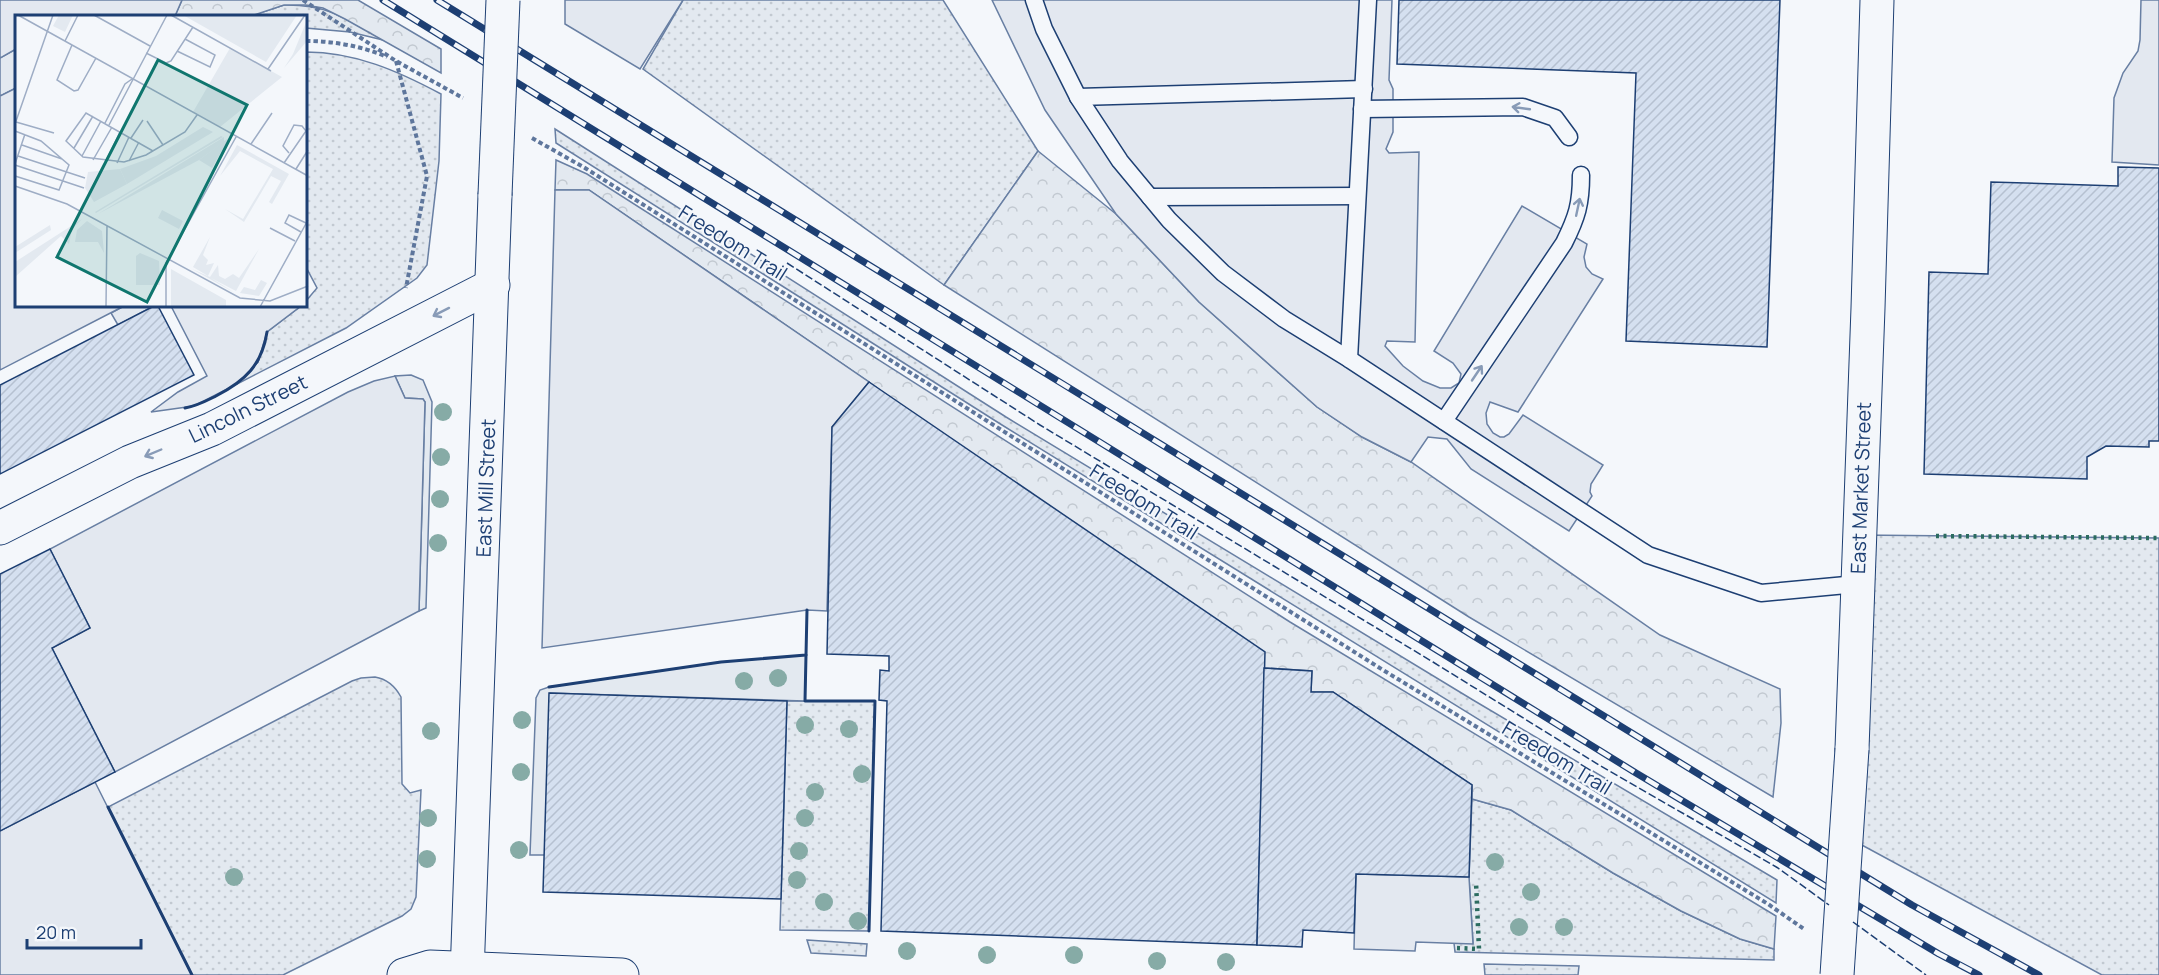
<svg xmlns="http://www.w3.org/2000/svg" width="2159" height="975" viewBox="0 0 2159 975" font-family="Manrope,sans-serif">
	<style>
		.grass { fill: url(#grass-dots); stroke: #687fa3; stroke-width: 1.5 }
		.forest { fill: url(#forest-crowns); stroke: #687fa3; stroke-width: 1.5 }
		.garden { fill: #e3e9f0; stroke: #687fa3; stroke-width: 1.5 }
		.parking { fill: #e3e8f0; stroke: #687fa3; stroke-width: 1.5 }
		.building { fill: url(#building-hatch); stroke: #1d3f73; stroke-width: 1.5 }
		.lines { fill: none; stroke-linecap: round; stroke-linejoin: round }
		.service-casing { stroke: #1d3f73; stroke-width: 19 }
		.minor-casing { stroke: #1d3f73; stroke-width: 35 }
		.tertiary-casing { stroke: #1d3f73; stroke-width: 35 }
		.primary-casing { stroke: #1d3f73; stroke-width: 35 }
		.path { stroke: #5e769c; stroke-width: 4; stroke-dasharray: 4.5 3; stroke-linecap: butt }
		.service { stroke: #f4f7fb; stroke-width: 16 }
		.minor { stroke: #f4f7fb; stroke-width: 33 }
		.tertiary { stroke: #f4f7fb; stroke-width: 33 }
		.primary { stroke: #f4f7fb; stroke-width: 33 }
		.rail-casing { stroke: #1d3f73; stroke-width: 7 }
		.rail { stroke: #f4f7fb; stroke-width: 4.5; stroke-dasharray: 14; stroke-linecap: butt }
		.tertiary-bridge-casing { stroke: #1d3f73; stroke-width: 35; stroke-linecap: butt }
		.primary-bridge-casing { stroke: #1d3f73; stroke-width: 35; stroke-linecap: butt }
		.tertiary-bridge { stroke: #f4f7fb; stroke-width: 33 }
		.primary-bridge { stroke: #f4f7fb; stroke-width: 33 }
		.hedge { stroke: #2c6c60; stroke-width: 4.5; stroke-dasharray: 3 4.5; stroke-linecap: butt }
		.fence { stroke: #1d3f73; stroke-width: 1.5; stroke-dasharray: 8 3; stroke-linecap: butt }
		.wall { stroke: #1d3f73; stroke-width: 3 }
		.tree { fill: #86aba6 }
		.oneway { stroke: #889bb7 }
		.labels { text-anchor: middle; stroke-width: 4.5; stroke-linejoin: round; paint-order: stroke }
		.street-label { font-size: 20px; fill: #1d3f73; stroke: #f4f7fb }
		.inset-road { fill: none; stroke: #9eadc5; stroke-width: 1.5 }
		.view { fill: #0f766e; fill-opacity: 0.15; stroke: #0f766e; stroke-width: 3 }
		.inset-edge { fill: none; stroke: #1d3f73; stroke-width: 3 }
	</style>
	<defs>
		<pattern id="grass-dots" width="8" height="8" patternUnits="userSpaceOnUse" patternTransform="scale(1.5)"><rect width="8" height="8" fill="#e3e9f0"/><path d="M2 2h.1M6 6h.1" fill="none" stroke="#c2c9d1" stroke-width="1.8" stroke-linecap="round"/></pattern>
		<pattern id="forest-crowns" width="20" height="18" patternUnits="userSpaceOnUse" patternTransform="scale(1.5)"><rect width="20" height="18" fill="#e3e9f0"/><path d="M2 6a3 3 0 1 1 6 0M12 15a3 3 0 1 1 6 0" fill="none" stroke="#c2c9d1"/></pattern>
		<pattern id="building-hatch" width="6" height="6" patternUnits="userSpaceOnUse" patternTransform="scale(1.5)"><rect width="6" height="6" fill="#d5e0f0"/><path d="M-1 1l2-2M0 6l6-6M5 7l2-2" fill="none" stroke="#b6c1d1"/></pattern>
	</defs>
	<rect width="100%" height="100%" fill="#f4f7fb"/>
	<!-- grass -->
	<g class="grass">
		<polygon points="683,0 943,0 1038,151 944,285 643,69"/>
		<path d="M284,5C328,4 346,19 383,40L350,32L306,28V16H251Z"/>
		<path d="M306,52C355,52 398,71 441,94L439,161L427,265L417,278L346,328L237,384L258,362L267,332L301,306H306V301L317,288L306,267Z"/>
		<polygon points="555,129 1006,417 1473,700 1777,880 1776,903 1002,425 556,143"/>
		<polygon points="1858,535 2159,538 2159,975 2102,975 1847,837"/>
		<path d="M375,677C387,679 395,686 401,697L402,784L410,793L421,790L416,897L411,909L402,916L283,975H192L108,807L352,681L361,678Z"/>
		<polygon points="787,701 875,701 869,931 780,930"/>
		<polygon points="1472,799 1511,810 1613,873 1681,911 1740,939 1774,949 1774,960 1455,952 1454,943 1473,943 1469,877"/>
		<polygon points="807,940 867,944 866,956 811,953"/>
		<polygon points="1484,964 1579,966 1578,975 1485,975"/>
	</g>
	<!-- forest -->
	<g class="forest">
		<polygon points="182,0 358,0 441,49 441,73 345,19 323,8 305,5 284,5 251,16 175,16"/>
		<polygon points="1038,151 1116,214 1199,302 1317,407 1362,437 1411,462 1660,635 1780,689 1781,723 1773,797 1469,617 944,285"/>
		<polygon points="556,160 587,174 1290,622 1776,916 1774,949 1740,939 1681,911 1613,873 1511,810 1472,799 1472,785 1333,692 1311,692 1312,671 1264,668 869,382 589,190 555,190"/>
	</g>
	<!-- garden -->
	<g class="garden">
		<polygon points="16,49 16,88 0,96 0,58"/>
		<polygon points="124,306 154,306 118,325 111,313"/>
		<polygon points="411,375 423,380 432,402 426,608 419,611 425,402 423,399 405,398 395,376"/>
		<polygon points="806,655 805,701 550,693 545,855 530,855 536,698 540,690 549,687 721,662"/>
	</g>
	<!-- parking -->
	<g class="parking">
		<polygon points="0,0 182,0 175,16 16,16 16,49 0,58"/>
		<polygon points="565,0 683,0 640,69 565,24"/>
		<polygon points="992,0 1392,0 1389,80 1393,89 1393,132 1386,149 1389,153 1419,152 1415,342 1387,341 1385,346 1403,366 1423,381 1440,388 1451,388 1459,383 1461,374 1453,363 1434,351 1522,206 1587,244 1584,257 1586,267 1592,274 1603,279 1518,412 1490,402 1486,413 1487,424 1493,433 1500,437 1504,437 1509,434 1523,415 1603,465 1591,484 1590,492 1592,496 1569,531 1471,469 1447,439 1428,437 1411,462 1362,437 1317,407 1199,302 1116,214 1045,110"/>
		<polygon points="2141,0 2159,0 2159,165 2112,162 2114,98 2123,73 2138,51 2140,40"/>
		<polygon points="16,88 16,306 124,306 0,370 0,96"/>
		<polygon points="555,190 589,190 869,382 832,427 827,611 807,610 542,648"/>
		<polygon points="171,306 301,306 267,332 258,362 237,384 194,406 151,412 178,392 207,376"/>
		<polygon points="395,376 405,398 423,399 425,402 419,611 115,772 52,648 90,628 50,549 348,392 374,381"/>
		<polygon points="95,782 192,975 0,975 0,831"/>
		<polygon points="1356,874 1469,877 1473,944 1416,942 1415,951 1354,949"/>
	</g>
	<!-- building -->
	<g class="building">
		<polygon points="1399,0 1780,0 1767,347 1626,341 1636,73 1397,64"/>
		<polygon points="2118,167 2159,168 2159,441 2149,441 2149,447 2106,446 2087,457 2087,479 1924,474 1929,272 1988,274 1991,182 2118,186"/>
		<polygon points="154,306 158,306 194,375 0,474 0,385"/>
		<polygon points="869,382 1265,652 1257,945 881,931 887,701 879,700 880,670 889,671 889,656 827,654 832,427"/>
		<polygon points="50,549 90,628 52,648 115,772 0,831 0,574"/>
		<polygon points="1264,668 1312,671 1311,692 1333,692 1472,785 1469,877 1356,874 1354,933 1303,930 1302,947 1257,945"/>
		<polygon points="549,693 787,701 781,899 543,892"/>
	</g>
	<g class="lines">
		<!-- service casing -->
		<g class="service-casing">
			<g id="service">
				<polyline points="1034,0 1044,29 1078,97 1120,161 1169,220 1223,273 1284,319 1349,359 1648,555 1761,593 1857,584"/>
				<polyline points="1078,97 1364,89"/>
				<polyline points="1362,109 1523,107 1555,118 1569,137"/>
				<polyline points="1150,197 1357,196"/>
				<polyline points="1349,359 1368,0"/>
				<path d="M1444,421L1564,243C1577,217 1581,204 1581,175"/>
			</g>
		</g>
		<!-- minor casing -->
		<g class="minor-casing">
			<polyline id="minor" points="0,528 130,462 212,429 493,285"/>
		</g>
		<!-- tertiary casing -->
		<g class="tertiary-casing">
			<g id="tertiary">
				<polyline points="404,975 430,967 622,975"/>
				<polyline points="467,975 495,195"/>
			</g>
		</g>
		<!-- primary casing -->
		<g class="primary-casing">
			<polyline id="primary" points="1852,749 1868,308 1877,0"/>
		</g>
		<!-- path -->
		<g class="path">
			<polyline points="303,0 396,61 463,98"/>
			<path d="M306,41C333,41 362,46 387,57"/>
			<polyline points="396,61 427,176 406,288"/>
			<polyline points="532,138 585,168 1383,670 1768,904 1804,929"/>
		</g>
		<!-- service -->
		<use href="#service" class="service"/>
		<!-- minor -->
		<use href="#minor" class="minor"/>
		<!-- tertiary -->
		<use href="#tertiary" class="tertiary"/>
		<!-- primary -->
		<use href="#primary" class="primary"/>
		<!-- rail casing -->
		<g class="rail-casing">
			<g id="rail">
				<polyline points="383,0 1636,773 1939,954 1979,975"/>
				<polyline points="437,0 1912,905 2039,975"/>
			</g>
		</g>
		<!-- rail -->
		<use href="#rail" class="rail"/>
		<!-- tertiary-bridge casing -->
		<g class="tertiary-bridge-casing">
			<polyline id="tertiary-bridge" points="495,195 503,0"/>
		</g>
		<!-- primary-bridge casing -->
		<g class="primary-bridge-casing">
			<polyline id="primary-bridge" points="1837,975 1852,749"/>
		</g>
		<!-- tertiary-bridge -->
		<use href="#tertiary-bridge" class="tertiary-bridge"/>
		<!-- primary-bridge -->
		<use href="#primary-bridge" class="primary-bridge"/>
		<!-- hedge -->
		<g class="hedge">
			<polyline points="1936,536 2159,538"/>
			<polyline points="1457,948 1479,949 1476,882"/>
		</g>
		<!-- fence -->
		<g class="fence">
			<polyline points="787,263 1040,425 1433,662 1599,765 1778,868 1829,905"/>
			<polyline points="1853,922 1926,975"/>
		</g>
		<!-- wall -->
		<g class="wall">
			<path d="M185,408C197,406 206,401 216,396C245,381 262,365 267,332"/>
			<polyline points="806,655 805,701 875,701 869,931"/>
			<polyline points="549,687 721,662 806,655 807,610"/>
			<polyline points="108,807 192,975"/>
		</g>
	</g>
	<!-- trees -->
	<g class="tree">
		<circle cx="443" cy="412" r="9"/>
		<circle cx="441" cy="457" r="9"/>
		<circle cx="440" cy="499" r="9"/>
		<circle cx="438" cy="543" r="9"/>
		<circle cx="778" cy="678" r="9"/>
		<circle cx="744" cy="681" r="9"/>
		<circle cx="522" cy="720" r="9"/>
		<circle cx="805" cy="725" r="9"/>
		<circle cx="849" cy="729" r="9"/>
		<circle cx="431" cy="731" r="9"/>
		<circle cx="521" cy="772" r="9"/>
		<circle cx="862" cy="774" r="9"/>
		<circle cx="815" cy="792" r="9"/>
		<circle cx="428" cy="818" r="9"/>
		<circle cx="805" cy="818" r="9"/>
		<circle cx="519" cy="850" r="9"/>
		<circle cx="799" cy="851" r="9"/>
		<circle cx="427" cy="859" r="9"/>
		<circle cx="1495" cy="862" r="9"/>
		<circle cx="234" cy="877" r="9"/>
		<circle cx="797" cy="880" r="9"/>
		<circle cx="1531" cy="892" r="9"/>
		<circle cx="824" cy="902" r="9"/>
		<circle cx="858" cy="921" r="9"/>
		<circle cx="1519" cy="927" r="9"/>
		<circle cx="1564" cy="927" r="9"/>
		<circle cx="907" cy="951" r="9"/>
		<circle cx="987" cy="955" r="9"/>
		<circle cx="1074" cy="955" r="9"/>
		<circle cx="1157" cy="961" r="9"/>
		<circle cx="1226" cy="962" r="9"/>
	</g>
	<!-- one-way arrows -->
	<defs><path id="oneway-shaft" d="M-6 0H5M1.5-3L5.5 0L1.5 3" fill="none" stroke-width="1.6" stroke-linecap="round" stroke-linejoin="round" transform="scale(1.5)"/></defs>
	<g class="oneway">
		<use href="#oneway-shaft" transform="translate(1521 108) rotate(-172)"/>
		<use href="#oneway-shaft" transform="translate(1578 207) rotate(-78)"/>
		<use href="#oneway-shaft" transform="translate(441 312) rotate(153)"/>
		<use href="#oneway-shaft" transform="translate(1477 373) rotate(-56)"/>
		<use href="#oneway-shaft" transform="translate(153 453) rotate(157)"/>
	</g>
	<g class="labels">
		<!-- street labels -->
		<g class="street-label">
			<text transform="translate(733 243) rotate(32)" y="7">Freedom Trail</text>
			<text transform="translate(248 409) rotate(-26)" y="7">Lincoln Street</text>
			<text transform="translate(486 488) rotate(-88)" y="7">East Mill Street</text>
			<text transform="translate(1861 488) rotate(-88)" y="7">East Market Street</text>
			<text transform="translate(1144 502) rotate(32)" y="7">Freedom Trail</text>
			<text transform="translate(1557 758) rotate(31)" y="7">Freedom Trail</text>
		</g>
	</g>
	<!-- overview -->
	<g transform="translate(15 15)">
		<rect width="292" height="292" fill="#f4f7fb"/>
		<path d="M44,0H58L50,17L38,11ZM215,33L267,62L205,112L178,97ZM206,121L208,122L81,198L80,197ZM213,125L197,153L184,145L212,124ZM222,130L274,159L257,189L254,187L266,166L256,161L229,207L210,194L228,204L258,154L225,136L205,161ZM105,154L112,169L79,187L70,173L73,157ZM147,195L168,206L164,214L143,203ZM72,206L87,216L89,238L83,227H60L62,215ZM195,222L188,240L193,245L191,250L199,248L193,261L178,252ZM244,234L221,276L196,263L220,278L177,254L195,262L203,250L204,261L210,264L218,259L224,263ZM125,238L144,246L145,270H121V241ZM246,265L252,268L244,281L225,278L229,272L240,275Z" fill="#e3e9f0"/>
		<path d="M292,5V26L269,53L278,39ZM188,112L198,117L112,169L105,154L141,141ZM209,122V127L184,145L83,199ZM67,204L57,214L54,229L46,221L0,262V247ZM35,210L36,215L0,238V232Z" fill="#e3e9f0"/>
		<path d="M168,0H282L251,47ZM156,254L211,285V292H156Z" fill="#e3e9f0"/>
		<path class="inset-road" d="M3,0L293,161M79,0L135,31M156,0L256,56M50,26L63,0M57,30L42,65L59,76L63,75L81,43M162,36L195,52L200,40L170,24M131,38L151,48L156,46L178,12M253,54L290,0M132,106L148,130M1,107L39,118M90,108L110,69L117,64M0,109L38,0M94,110L152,0M0,116L26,126L54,150L44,175L0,161M116,123L128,105M236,129L257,98M7,130L47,144M59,133L78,101M138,136L71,98L51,126L68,142L109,147L131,140L170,117L182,100M3,141L70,163M67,141L86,106M78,145L97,112M114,146L124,127M90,148L105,117M102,148L114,122M269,148L291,116L287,111L279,110L268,131L274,138M0,149L10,119M0,150L69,173M281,154L293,135M0,171L52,189L225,283L255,286L293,271M255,213L280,226M286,217L270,208L274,200L291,208M91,292L92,210M151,292V248L221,122M245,292L293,205"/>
		<path class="view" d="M143,45L232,90L132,287L42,242Z"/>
		<rect width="292" height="292" class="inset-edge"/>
	</g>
	<!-- scale -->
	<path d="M27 939v9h114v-9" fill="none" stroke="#1d3f73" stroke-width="3"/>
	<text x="36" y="939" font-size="18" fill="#1d3f73" stroke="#f4f7fb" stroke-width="4.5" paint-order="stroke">20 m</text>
</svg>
